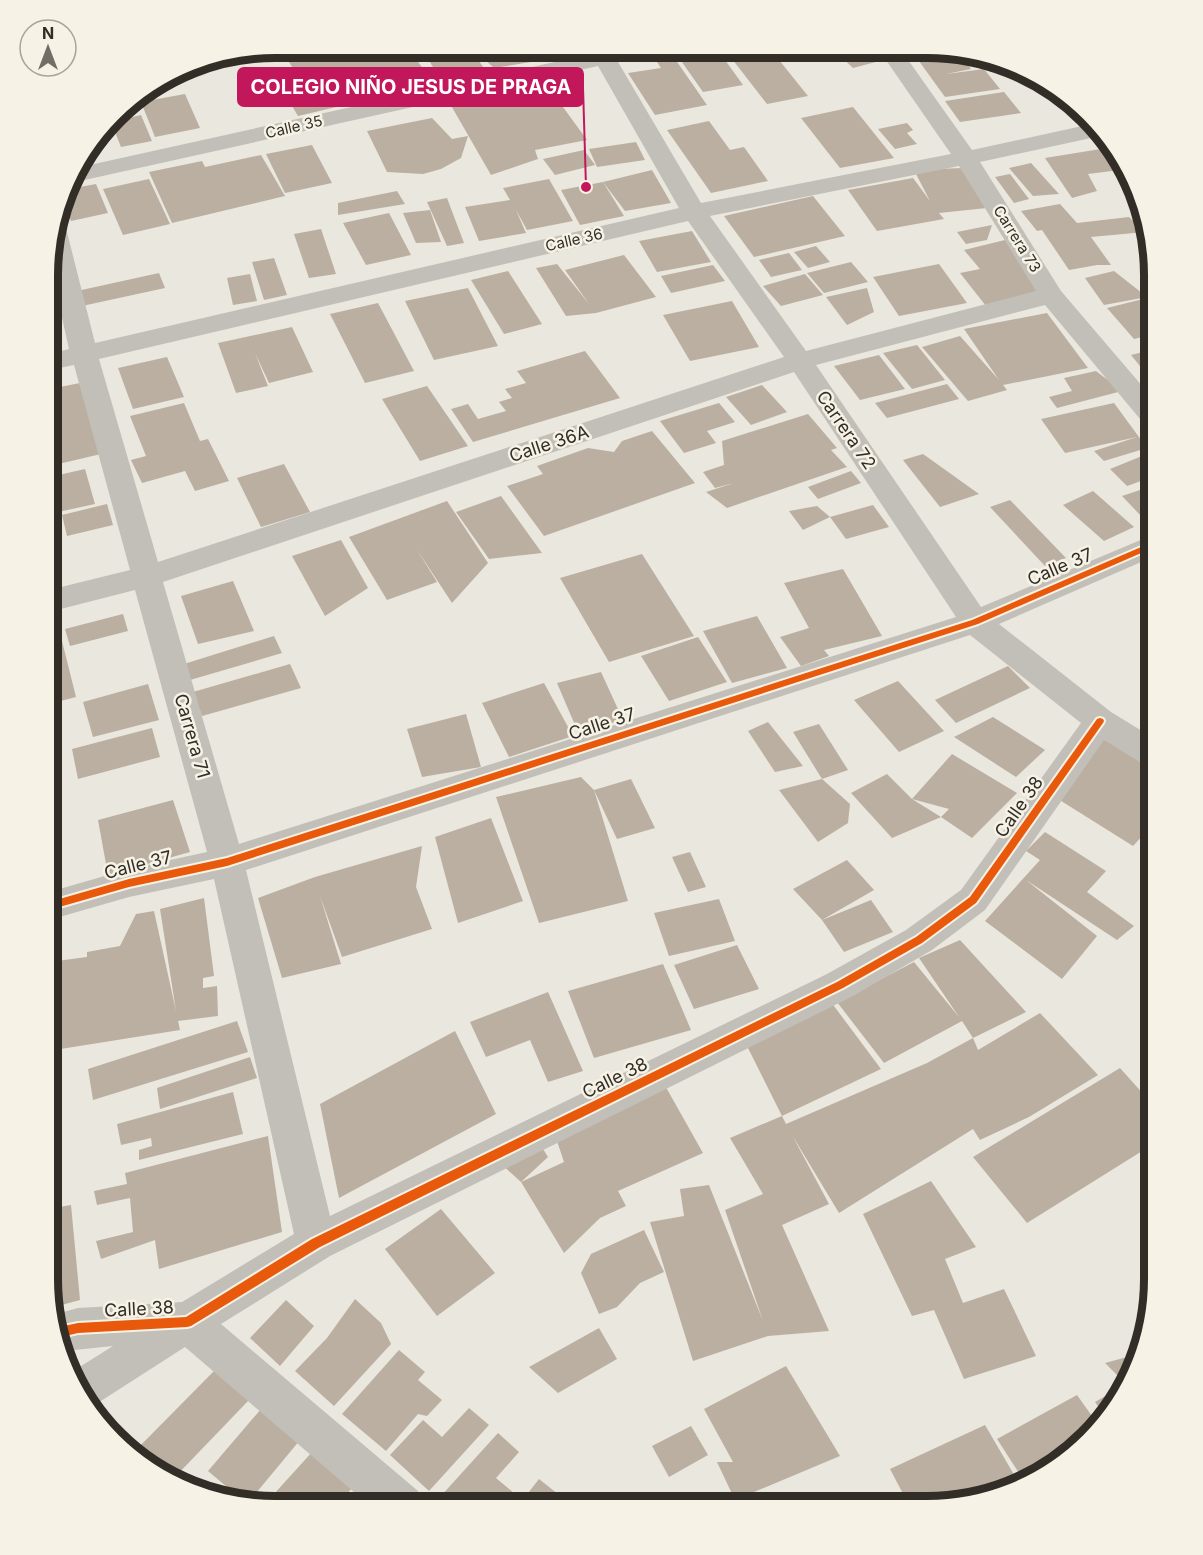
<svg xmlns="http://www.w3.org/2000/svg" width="1203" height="1555" viewBox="0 0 1203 1555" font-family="Inter,sans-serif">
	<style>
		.building { fill: #bbafa2; fill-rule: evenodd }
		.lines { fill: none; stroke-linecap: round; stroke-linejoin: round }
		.street { fill: #c2bfb8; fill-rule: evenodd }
		.cycleway-casing { stroke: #f6f2e5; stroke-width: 4 }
		.cycleway { fill: #e8590c; fill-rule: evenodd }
		.labels { text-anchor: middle; stroke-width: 5; stroke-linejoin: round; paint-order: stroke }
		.far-street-label { font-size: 15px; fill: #322d27; stroke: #f6f2e5 }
		.street-label { font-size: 18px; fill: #322d27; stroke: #f6f2e5 }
		.rim { fill: none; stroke: #322d27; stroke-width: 8 }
		.leader { fill: none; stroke: #c2185b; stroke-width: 2 }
		.callout-dot { fill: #c2185b; stroke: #f6f2e5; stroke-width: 2 }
		.callout { fill: #c2185b; stroke: #c2185b; stroke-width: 2 }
		.callout-label { font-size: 20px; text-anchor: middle; font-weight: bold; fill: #fff }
	</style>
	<rect width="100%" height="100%" fill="#eae7de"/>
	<!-- building -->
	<g class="building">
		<polygon points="337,48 375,48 379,53 408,48 434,84 298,116 292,106 314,101 287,59"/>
		<polygon points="422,48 471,49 487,73 442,83"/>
		<polygon points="473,49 584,49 586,53 494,68"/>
		<polygon points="755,49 786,49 775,55 808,96 767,104 729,55"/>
		<polygon points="834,50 877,50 887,59 853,68"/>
		<polygon points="911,50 957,50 971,69 946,74 984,69 1000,89 945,97"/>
		<polygon points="692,52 699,57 720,53 743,85 703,92 677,55"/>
		<polygon points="966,53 978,58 993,63 976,65"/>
		<polygon points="675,59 707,105 655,115 628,73 661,68 657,62"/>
		<polygon points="544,81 587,140 535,150 538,159 491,175 449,102"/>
		<polygon points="1004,92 1021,113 960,122 945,101"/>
		<polygon points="185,94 200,128 155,137 141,102"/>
		<polygon points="853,107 894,158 840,168 801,118"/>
		<polygon points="141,115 152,141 121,147 111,122"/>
		<polygon points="432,118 452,139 468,136 461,158 441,169 423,174 387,172 367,131"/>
		<polygon points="709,121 730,150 744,147 768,181 711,193 667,130"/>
		<polygon points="907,123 913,130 907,133 917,144 895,149 878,129"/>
		<polygon points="636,142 645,160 597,167 589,149"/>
		<polygon points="312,145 332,183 285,193 266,154"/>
		<polygon points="1113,147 1128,169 1088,174 1097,191 1072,198 1045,158"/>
		<polygon points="584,150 595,165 555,175 543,159"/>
		<polygon points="261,155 285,196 172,223 149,172 202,161 205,167"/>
		<polygon points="1031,163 1059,194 1033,196 1009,168"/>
		<polygon points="962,168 987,208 939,213 944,219 877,231 848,190 913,178 930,201 914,170"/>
		<polygon points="652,170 671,203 625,211 603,182"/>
		<polygon points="1010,174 1029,199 1014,203 995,177"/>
		<polygon points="149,179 170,224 123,235 103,189"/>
		<polygon points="549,179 573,221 527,230 516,210 526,233 479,241 465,207 510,200 503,188"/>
		<polygon points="603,182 624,216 580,225 561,190"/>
		<polygon points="96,184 108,213 71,221 64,204 69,189"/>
		<polygon points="397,191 405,204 338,215 338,203"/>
		<polygon points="813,196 845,236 754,257 724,216"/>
		<polygon points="447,198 464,243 447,246 427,202"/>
		<polygon points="1060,204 1077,223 1129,217 1145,232 1091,237 1111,265 1097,265 1069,270 1042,230 1037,231 1021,211"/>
		<polygon points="430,210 441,242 416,243 403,213"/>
		<polygon points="389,213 411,255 366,265 343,223"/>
		<polygon points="992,225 987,240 966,244 957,232"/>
		<polygon points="321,229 336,274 309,278 294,234"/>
		<polygon points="692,231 711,262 657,272 639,241"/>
		<polygon points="1005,240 1046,290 986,306 960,273 980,269 964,250"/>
		<polygon points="816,246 830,262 808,268 794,252"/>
		<polygon points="789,253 802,270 771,277 759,260"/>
		<polygon points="624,255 656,297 596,313 566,316 536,268 557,264 589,304 565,270"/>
		<polygon points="274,258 287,295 264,300 252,262"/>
		<polygon points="851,262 868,282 824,293 807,273"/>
		<polygon points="939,264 967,303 899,316 873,277"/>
		<polygon points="713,265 725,281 671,293 661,276"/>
		<polygon points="508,271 542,324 504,334 471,280"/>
		<polygon points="1114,271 1147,297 1104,305 1085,278"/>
		<polygon points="159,273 165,288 82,306 77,291"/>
		<polygon points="250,274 257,301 233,305 227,278"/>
		<polygon points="805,274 823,295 781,306 763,286"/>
		<polygon points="468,288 498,346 434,360 405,301"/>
		<polygon points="867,288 874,312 847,325 826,297"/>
		<polygon points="1155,296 1155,334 1134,339 1107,308"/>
		<polygon points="732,301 759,347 690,361 663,315"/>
		<polygon points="378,303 414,371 365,383 330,314"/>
		<polygon points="1047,313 1088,368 1003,385 1007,390 968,401 922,347 960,336 999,380 964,329"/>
		<polygon points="292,327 313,372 269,383 255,353 268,386 236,393 218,343"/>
		<polygon points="917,345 945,380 912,389 883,353"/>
		<polygon points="1155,349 1155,382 1153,382 1131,355"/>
		<polygon points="585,351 620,398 473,442 451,409 468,404 478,419 506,411 499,402 512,398 505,389 526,383 517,371"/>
		<polygon points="879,355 905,389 860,400 834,366"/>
		<polygon points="167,357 184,397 133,409 118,368"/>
		<polygon points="1096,371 1122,391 1057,408 1049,397 1072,391 1064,378"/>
		<polygon points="80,383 101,454 50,466 50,389"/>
		<polygon points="947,384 959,399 887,418 875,403"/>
		<polygon points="762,385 787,412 751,425 726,397"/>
		<polygon points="427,386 468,446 420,461 382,399"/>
		<polygon points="184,403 200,441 208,439 229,481 195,491 185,471 142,483 131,460 146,456 130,416"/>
		<polygon points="719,403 735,422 707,431 716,443 684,453 660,421"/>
		<polygon points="1114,403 1147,448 1104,461 1094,451 1137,437 1065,453 1041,419"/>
		<polygon points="808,414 837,448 831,450 847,467 727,508 706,492 734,483 715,488 703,472 724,465 722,441"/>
		<polygon points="652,431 695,483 544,536 507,486 543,474 537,466 588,448 614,452 622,441"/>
		<polygon points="923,454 979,494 940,507 903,460"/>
		<polygon points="1147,454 1155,462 1155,476 1127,486 1110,469"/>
		<polygon points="284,464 310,512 261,527 237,478"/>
		<polygon points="85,469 95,504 49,514 50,477"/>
		<polygon points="851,471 861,483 818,499 808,487"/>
		<polygon points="1155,485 1155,513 1142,517 1122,496"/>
		<polygon points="1093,491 1134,527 1104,541 1063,505"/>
		<polygon points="501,496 542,553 489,559 456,512"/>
		<polygon points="1010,500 1066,558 1045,566 990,507"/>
		<polygon points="447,501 488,563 452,603 416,548 437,582 387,600 349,537"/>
		<polygon points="107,504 113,525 67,536 62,515"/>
		<polygon points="873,505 889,527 846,539 830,517 803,530 789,511 817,506 830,517"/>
		<polygon points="341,540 368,588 325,616 292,556"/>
		<polygon points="49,554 60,584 49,587"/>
		<polygon points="642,554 694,636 609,662 560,578"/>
		<polygon points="843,569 882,636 824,650 829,656 801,666 780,637 809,628 784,583"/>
		<polygon points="233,581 254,631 198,644 181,596"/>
		<polygon points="123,614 128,631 70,646 65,629"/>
		<polygon points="757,616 787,668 732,683 703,631"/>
		<polygon points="59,629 76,697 49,704 49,631"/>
		<polygon points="274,636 282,653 190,680 184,664"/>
		<polygon points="698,637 727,682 669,701 641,656"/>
		<polygon points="290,664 301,688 202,716 193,692"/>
		<polygon points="1008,666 1030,688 956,723 935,700"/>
		<polygon points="601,672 623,720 578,732 557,683"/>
		<polygon points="898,681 944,731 899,752 854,700"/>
		<polygon points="544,683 573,736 509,757 482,703"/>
		<polygon points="148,684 159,720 93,737 83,702"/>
		<polygon points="466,714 481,767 422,777 407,729"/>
		<polygon points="993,717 1045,750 1016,777 954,737"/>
		<polygon points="768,722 803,766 775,772 748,731"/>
		<polygon points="819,724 848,770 822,779 793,732"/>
		<polygon points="152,728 160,757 78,779 72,749"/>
		<polygon points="1108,733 1155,761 1155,822 1133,846 1058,799"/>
		<path d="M952,754L1017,793L972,838L941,817L892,838L851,793L887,774L912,799ZM912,799L949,809L941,817Z"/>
		<polygon points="581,777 594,790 631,779 655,828 617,839 594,790 628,901 539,923 496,797"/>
		<polygon points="822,779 850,804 848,823 818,842 779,790"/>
		<polygon points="173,800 190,852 108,875 98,820"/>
		<polygon points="491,818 523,901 458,923 435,837"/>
		<polygon points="1045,832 1106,871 1087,892 1134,926 1117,940 1026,880 1097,936 1062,979 985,921 1040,860 1026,851"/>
		<polygon points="422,846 416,887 432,929 342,957 320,896 341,964 282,978 258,898 315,877"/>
		<polygon points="690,852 706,887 688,892 672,857"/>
		<polygon points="847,860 874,890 822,920 871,900 893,932 844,952 822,920 793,889"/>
		<polygon points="204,898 214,976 203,978 203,988 217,986 218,1016 178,1021 180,1030 48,1051 49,962 87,957 87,952 120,946 136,914 154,911 176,1011 160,909"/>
		<polygon points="719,899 735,941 669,956 654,913"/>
		<polygon points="960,940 1026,1012 973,1038 962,1021 884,1063 837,1002 914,962 959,1017 919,958"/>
		<polygon points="737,945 759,989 694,1009 674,965"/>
		<polygon points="663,964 691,1030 594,1058 568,991"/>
		<polygon points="548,992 583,1071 548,1082 530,1040 486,1057 470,1022"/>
		<polygon points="831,1002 881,1069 782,1116 786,1124 927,1063 973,1038 978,1050 1040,1013 1098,1075 1029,1117 980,1140 973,1129 839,1213 792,1135 829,1204 782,1225 829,1331 768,1336 693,1361 650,1222 684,1216 680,1189 709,1185 763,1321 725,1210 763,1194 730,1138 782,1116 745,1042"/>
		<polygon points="237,1021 248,1052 93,1100 88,1069"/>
		<polygon points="455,1031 496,1114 339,1198 320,1104"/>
		<polygon points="250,1057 257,1078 160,1109 157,1088"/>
		<polygon points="1120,1068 1155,1107 1155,1143 1027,1223 973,1157"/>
		<polygon points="663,1082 703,1153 618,1191 626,1206 600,1218 564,1253 521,1182 499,1162 538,1141 548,1157 521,1182 564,1162 553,1129"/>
		<polygon points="233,1092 243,1134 139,1160 139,1150 152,1146 151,1138 121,1145 117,1124"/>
		<polygon points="268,1136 282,1232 159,1269 155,1240 101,1259 96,1241 133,1232 130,1198 97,1205 94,1191 127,1184 125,1173"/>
		<polygon points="931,1181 976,1247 945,1259 963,1303 1004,1289 1036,1356 964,1379 934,1310 912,1316 863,1214"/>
		<polygon points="71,1205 80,1300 54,1307 48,1280 48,1209"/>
		<polygon points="441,1209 495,1273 437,1316 385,1249"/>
		<polygon points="644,1230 664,1272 640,1283 617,1307 599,1314 581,1273 591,1254"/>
		<polygon points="355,1299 381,1323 391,1344 334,1406 295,1371 327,1338"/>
		<polygon points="286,1300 314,1326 280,1366 250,1338"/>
		<polygon points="599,1328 617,1359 558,1393 529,1367"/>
		<polygon points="399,1350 425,1372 418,1380 442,1400 427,1416 418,1414 386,1451 342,1414"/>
		<polygon points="1138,1354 1140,1358 1116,1406 1106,1418 1095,1402 1126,1384 1105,1363"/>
		<polygon points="786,1366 840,1456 735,1500 717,1462 733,1462 704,1409"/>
		<polygon points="215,1370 249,1400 174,1478 149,1468 132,1454"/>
		<polygon points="1077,1395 1099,1426 1077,1451 1026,1484 997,1439"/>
		<polygon points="469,1408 489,1425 429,1491 390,1455 423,1420 442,1437"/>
		<polygon points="261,1409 300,1440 247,1504 208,1471"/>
		<polygon points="985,1425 1020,1485 928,1507 910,1507 890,1469"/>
		<polygon points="691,1426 708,1455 669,1477 652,1446"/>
		<polygon points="498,1433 519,1452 496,1478 515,1494 505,1506 449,1506 440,1497"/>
		<polygon points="313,1451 353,1487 337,1505 264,1505"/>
		<polygon points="539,1479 573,1506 518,1506"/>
		<polygon points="356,1494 370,1505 347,1505"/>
	</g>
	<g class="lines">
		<!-- street -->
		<path class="street" d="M588,49H666L663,54L618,62L701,203L951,154L879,50H901L972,150L1096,123L1105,135L980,162L1061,291L1155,401V428L1145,425L1045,305L816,365L981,607L1155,534V556L999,624L1111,712L1155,739V767L1143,764L1104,740L985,910L932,950L853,996L330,1256L221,1324L418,1491L425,1506L369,1505L185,1347L90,1408L72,1380L70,1373L113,1346L65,1351L56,1314L78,1308L182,1302L294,1234L214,879L129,897L49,920V892L129,869L207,852L135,590L49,612V590L130,570L74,365L50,370V354L69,349L50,264V246L57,225L64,227L67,232L95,343L679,208L598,66L71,183L76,168L591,54ZM959,166L1036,291L806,351L710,216ZM688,221L784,357L158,562L99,359ZM794,372L956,617L239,844L163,582ZM970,635L1081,723L961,890L906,930L827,974L330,1216L246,870Z"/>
		<!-- cycleway casing -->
		<g class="cycleway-casing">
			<g id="cycleway">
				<polygon points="1155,541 1155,547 978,624 227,866 129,887 49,910 49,902 129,879 227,858 972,620"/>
				<polygon points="1100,718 1103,719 1104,721 1103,723 976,903 922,943 843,988 320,1247 191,1326 187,1327 78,1333 61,1337 59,1327 78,1323 186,1317 312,1239 837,982 916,937 970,897 1097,719"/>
			</g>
		</g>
		<!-- cycleway -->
		<use href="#cycleway" class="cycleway"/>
	</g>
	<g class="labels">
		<!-- far-street labels -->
		<g class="far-street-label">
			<text transform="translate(294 127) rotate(-13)" y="5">Calle 35</text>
			<text transform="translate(1017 239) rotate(58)" y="5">Carrera 73</text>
			<text transform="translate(574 240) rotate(-13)" y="5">Calle 36</text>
		</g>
		<!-- street labels -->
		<g class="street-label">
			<text transform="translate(846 430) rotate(56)" y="6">Carrera 72</text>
			<text transform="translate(549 444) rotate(-18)" y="6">Calle 36A</text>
			<text transform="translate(1060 567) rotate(-23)" y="6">Calle 37</text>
			<text transform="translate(602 724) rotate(-18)" y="6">Calle 37</text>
			<text transform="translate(192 736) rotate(74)" y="6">Carrera 71</text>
			<text transform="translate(1019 807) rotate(-55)" y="6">Calle 38</text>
			<text transform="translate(138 865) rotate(-14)" y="6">Calle 37</text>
			<text transform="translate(615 1078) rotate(-26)" y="6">Calle 38</text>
			<text transform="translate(139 1309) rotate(-3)" y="6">Calle 38</text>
		</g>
	</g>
	<!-- crop -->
	<path d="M0 0H1203V1555H0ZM275 58H927A217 217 0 0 1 1144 275V1279A217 217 0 0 1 927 1496H275A217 217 0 0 1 58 1279V275A217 217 0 0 1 275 58Z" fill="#f6f2e5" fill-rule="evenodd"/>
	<path class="rim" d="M275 58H927A217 217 0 0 1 1144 275V1279A217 217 0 0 1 927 1496H275A217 217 0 0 1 58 1279V275A217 217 0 0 1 275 58Z"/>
	<!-- callouts -->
	<path class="leader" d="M586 187L583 87"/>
	<circle class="callout-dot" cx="586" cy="187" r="6"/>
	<rect class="callout" x="238" y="68" width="345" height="38" rx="6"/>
	<g class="callout-label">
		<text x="411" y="94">COLEGIO NIÑO JESUS DE PRAGA</text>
	</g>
	<!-- north arrow -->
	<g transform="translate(48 48)"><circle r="28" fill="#f6f2e5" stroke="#a8a399" stroke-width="1.5"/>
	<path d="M0-4.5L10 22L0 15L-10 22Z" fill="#726e67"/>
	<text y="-9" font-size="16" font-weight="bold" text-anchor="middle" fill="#322d27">N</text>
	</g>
</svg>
